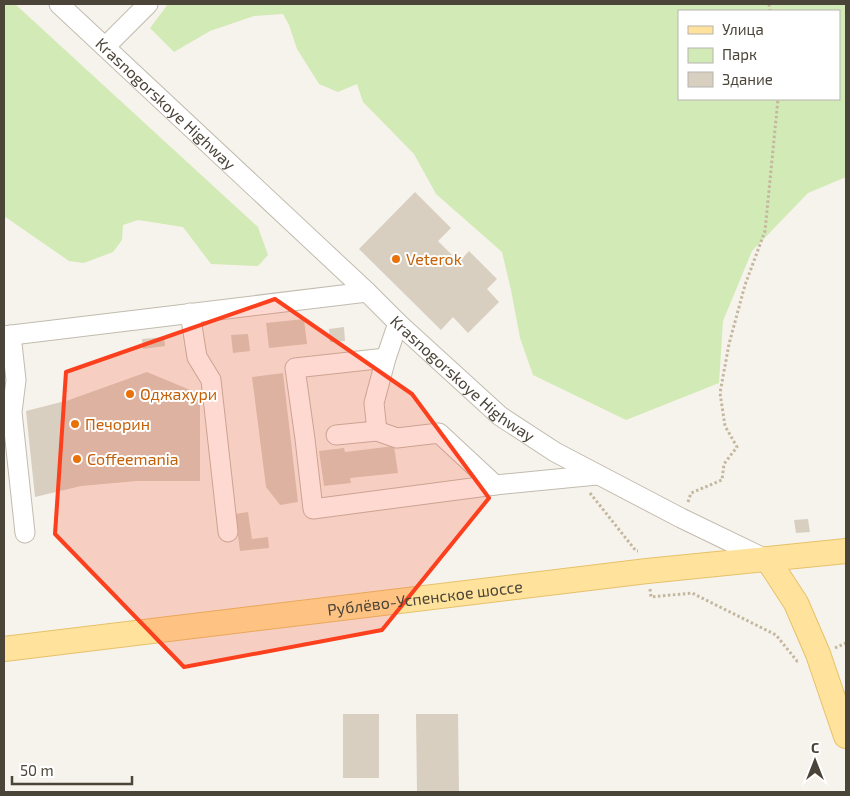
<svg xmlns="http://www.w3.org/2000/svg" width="850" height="796" viewBox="0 0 850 796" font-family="'Exo 2',sans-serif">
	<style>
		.green { fill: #d2eab5; fill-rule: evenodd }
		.building { fill: #d8cfc1 }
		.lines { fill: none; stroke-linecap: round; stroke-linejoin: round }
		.minor-casing { stroke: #c2bbae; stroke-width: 21 }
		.major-casing { stroke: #e6c16a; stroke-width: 26 }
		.path { stroke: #c4b79f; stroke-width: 3; stroke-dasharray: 2.5 2.5; stroke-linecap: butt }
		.minor { stroke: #fff; stroke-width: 19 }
		.major { stroke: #ffe39c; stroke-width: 24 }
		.marked { fill: #fc3f1d; fill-opacity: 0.2; stroke: #fc3f1d; stroke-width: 4; stroke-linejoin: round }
		.food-dot { fill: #e8710a; stroke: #fff; stroke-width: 2 }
		.labels { text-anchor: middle; stroke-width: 4; stroke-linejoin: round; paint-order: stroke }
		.street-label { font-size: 16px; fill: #4b4439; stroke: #fff }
		.food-label { font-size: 16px; fill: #c56008; stroke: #fff; text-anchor: start }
	</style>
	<rect width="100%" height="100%" fill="#f6f3ec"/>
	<!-- green -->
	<g class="green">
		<polygon points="4,4 15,4 258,227 268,255 258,266 211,264 183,227 138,220 123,225 122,240 113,252 84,263 69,261 4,216"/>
		<path d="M168,4H846V177L808,193L752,251L723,321L719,383L626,420L533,375L520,338L511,290L502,252L436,194L414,154L363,102L357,84L338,92L319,84L297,49L289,25L283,14L254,16L210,31L174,52L150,28ZM679,11H839V99H679Z"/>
	</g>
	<!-- building -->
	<g class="building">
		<polygon points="415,192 451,228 438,241 459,262 469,251 497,279 487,289 499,302 468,333 453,317 441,330 359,249"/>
		<polygon points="304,319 307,344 269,348 266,323"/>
		<polygon points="344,327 345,341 330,342 329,329"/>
		<polygon points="248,334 250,351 233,353 231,335"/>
		<polygon points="164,337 165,346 143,349 142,339"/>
		<polygon points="147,372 200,394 200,481 137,481 81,486 35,497 26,411 69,400"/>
		<polygon points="283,373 298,502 280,505 266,487 252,377"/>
		<polygon points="394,446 398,473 350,478 351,483 324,486 319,451 344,448 345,452"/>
		<polygon points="248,512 252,539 268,537 269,548 240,551 235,514"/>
		<polygon points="808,519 810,532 796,533 794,520"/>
		<rect x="343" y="714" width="36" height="64"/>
		<polygon points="416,714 458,714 459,792 417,792"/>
	</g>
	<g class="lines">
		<!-- minor casing -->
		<g class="minor-casing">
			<g id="minor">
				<path id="s1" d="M59,4L367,292L398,323L500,416L555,452L681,518L768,560"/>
				<polyline points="105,47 148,4"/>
				<polyline points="190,313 197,357 211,380 228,532"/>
				<polyline points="11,335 16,380 12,412 25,533"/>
				<polyline points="4,336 367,292"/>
				<polyline points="386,358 295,368 305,439 313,509 495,485 597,475"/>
				<polyline points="377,431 374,403 386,358 398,323"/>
				<polyline points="336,435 377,431 397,438 439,433 495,485"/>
			</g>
		</g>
		<!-- major casing -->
		<g class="major-casing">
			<g id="major">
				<polyline points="768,560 796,603 818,654 846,736"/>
				<path id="s2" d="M4,649L647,571L846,551"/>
			</g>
		</g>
		<!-- path -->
		<g class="path">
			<polyline points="769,4 770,11"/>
			<polyline points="590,493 636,551 638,551"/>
			<polyline points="688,502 691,493 722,480 724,464 737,447 725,426 720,393 729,344 745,285 765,231 778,99"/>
			<polyline points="650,589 651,597 692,593 776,635 797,661 800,660"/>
			<polyline points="835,648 846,643"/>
		</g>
		<!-- minor -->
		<use href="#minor" class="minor"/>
		<!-- major -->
		<use href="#major" class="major"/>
	</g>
	<!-- marked area -->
	<path class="marked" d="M275,299L412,394L489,498L382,630L184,667L55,534L66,372Z"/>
	<!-- markers -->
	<g class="food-dot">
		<circle cx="396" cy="259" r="5"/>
		<circle cx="130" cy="394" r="5"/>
		<circle cx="75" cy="424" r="5"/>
		<circle cx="77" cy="459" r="5"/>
	</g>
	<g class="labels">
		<!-- street labels -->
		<g class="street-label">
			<text dy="6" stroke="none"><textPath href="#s1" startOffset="146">Krasnogorskoye Highway</textPath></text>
			<text dy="6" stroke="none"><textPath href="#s1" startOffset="551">Krasnogorskoye Highway</textPath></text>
			<text dy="6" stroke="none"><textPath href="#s2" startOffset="424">Рублёво-Успенское шоссе</textPath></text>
		</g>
		<!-- food labels -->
		<g class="food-label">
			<text x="406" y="265">Veterok</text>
			<text x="140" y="400">Оджахури</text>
			<text x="85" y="430">Печорин</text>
			<text x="87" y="465">Coffeemania</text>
		</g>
	</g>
	<!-- border -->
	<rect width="850" height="796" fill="none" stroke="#4b4439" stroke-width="10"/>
	<!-- legend -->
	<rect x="678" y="10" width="162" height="90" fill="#ffffff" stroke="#b7b4b0"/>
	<rect x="688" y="26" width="25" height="8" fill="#ffe39c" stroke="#b7b4b0"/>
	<text x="722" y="35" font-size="15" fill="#4b4439">Улица</text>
	<rect x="688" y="48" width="25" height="15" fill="#d2eab5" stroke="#b7b4b0"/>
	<text x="722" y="60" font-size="15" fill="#4b4439">Парк</text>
	<rect x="688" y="72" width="25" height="15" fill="#d8cfc1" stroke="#b7b4b0"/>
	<text x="722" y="85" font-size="15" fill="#4b4439">Здание</text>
	<!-- north arrow -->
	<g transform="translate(815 761)" stroke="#ffffff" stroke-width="4" paint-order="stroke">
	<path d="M0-4L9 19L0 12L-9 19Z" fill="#4b4439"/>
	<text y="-8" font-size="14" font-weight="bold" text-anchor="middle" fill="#4b4439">С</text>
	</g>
	<!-- scale -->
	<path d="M12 776v8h120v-8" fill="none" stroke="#4b4439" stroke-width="2.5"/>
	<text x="20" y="776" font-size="15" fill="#4b4439" stroke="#ffffff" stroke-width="4" paint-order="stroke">50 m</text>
</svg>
